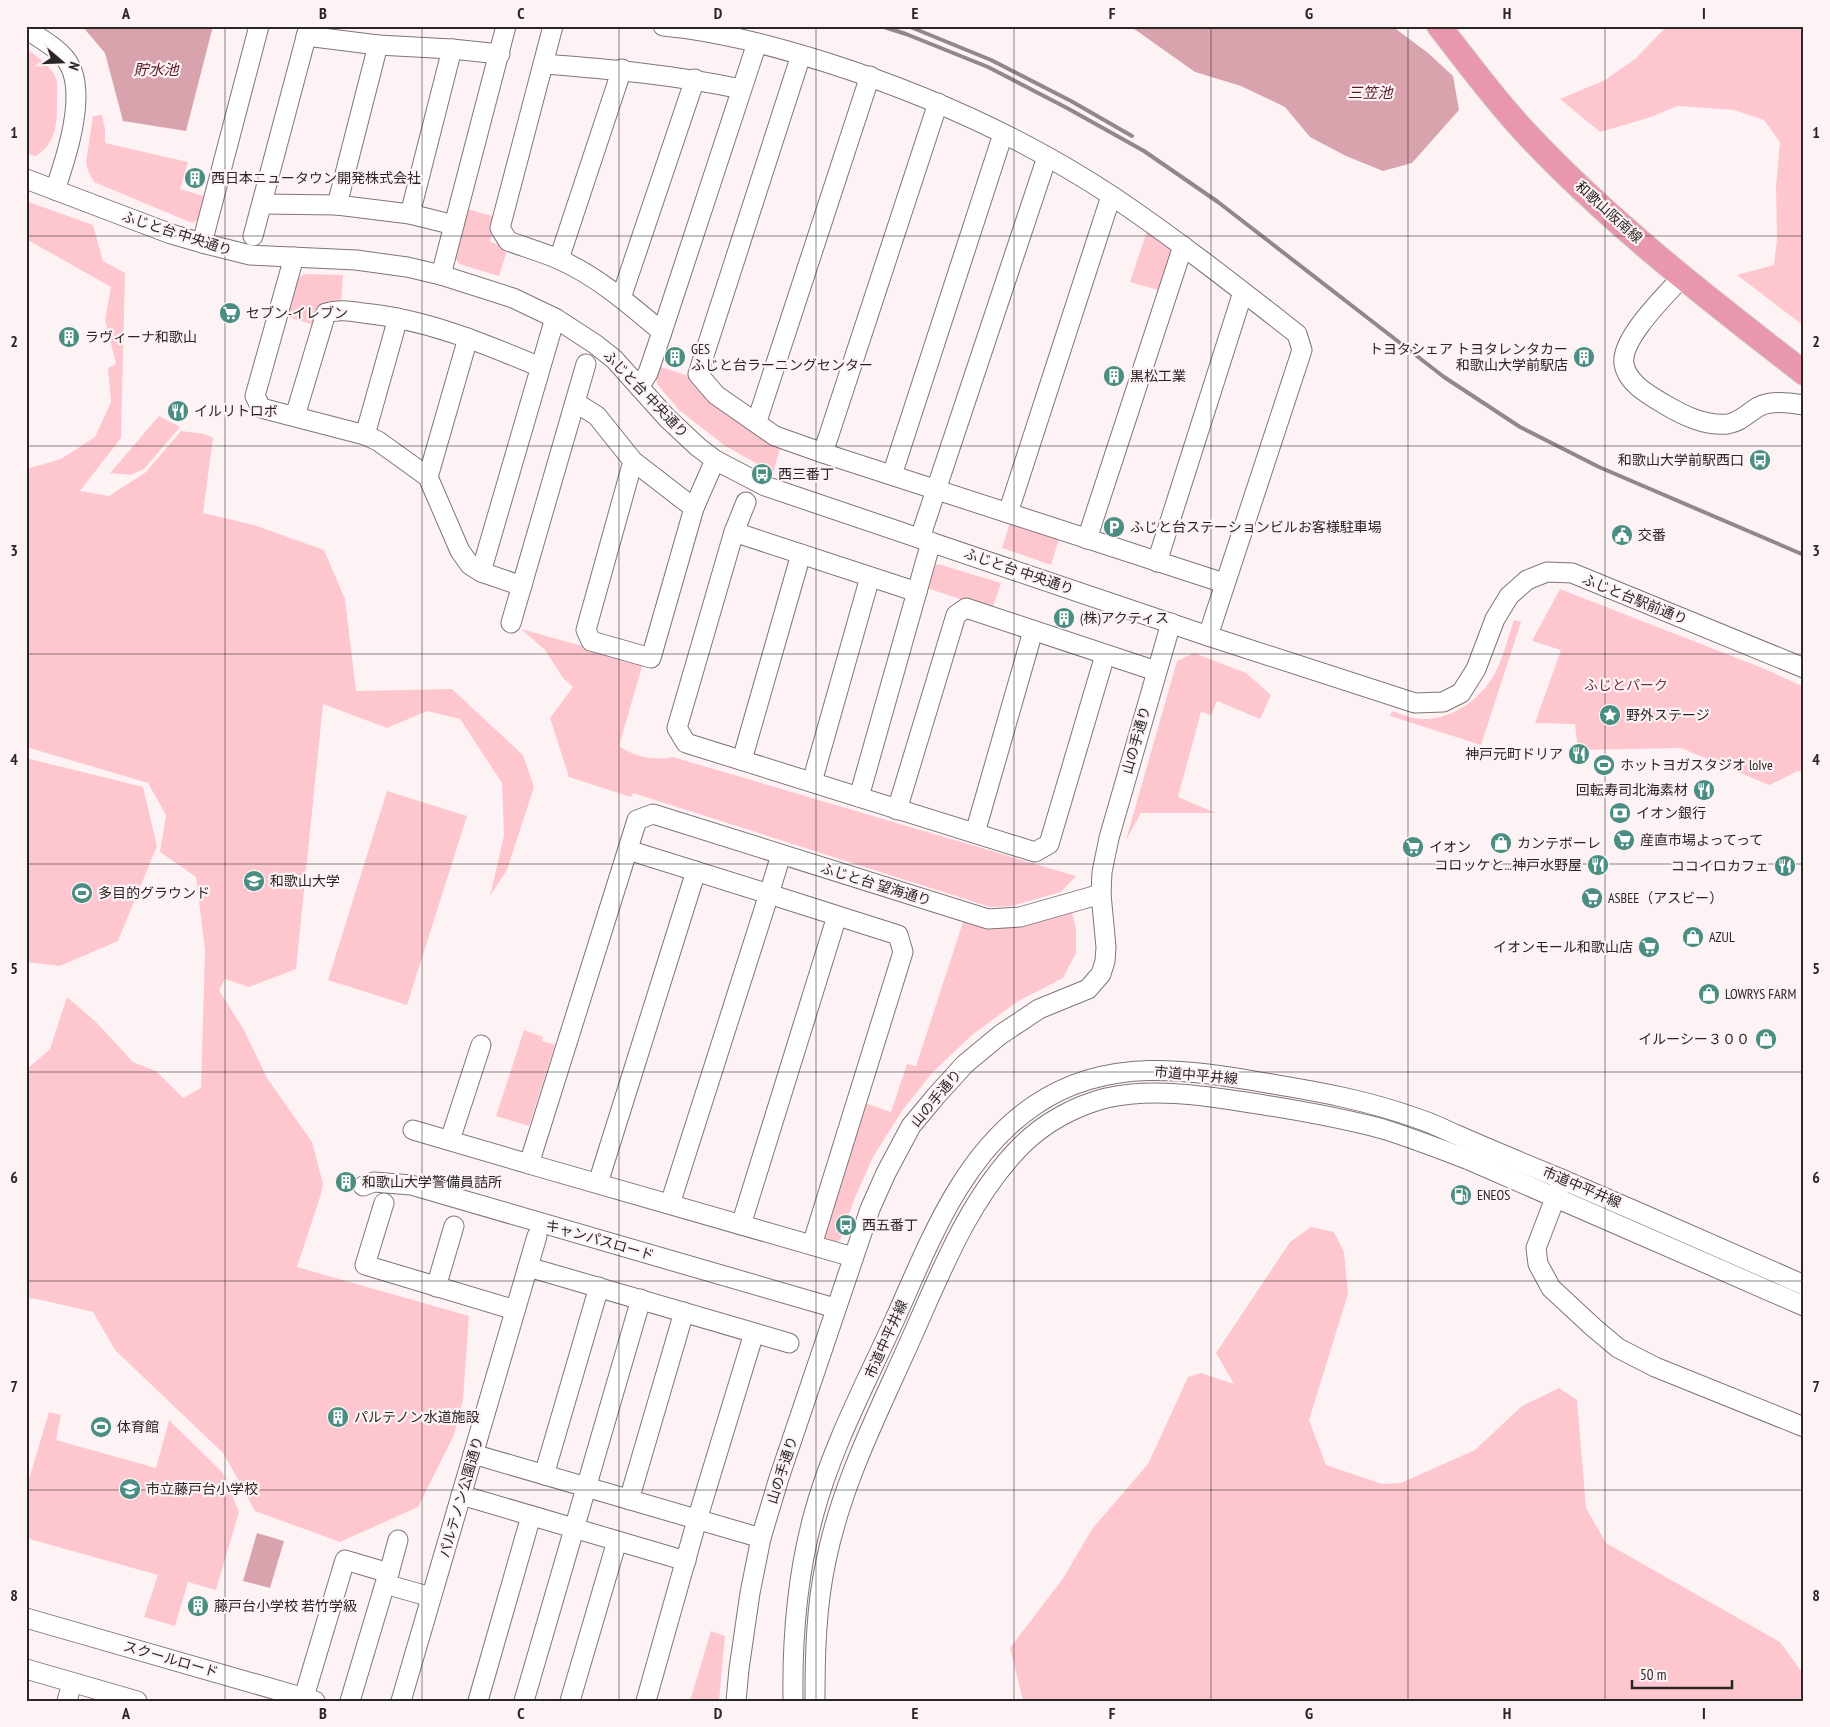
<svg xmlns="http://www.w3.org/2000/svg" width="1830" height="1727" viewBox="0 0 1830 1727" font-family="'PT Sans Narrow','Noto Sans JP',sans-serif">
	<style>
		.green { fill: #fec7d0 }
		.water { fill: #d9a3ad }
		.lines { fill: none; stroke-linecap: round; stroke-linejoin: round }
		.minor-casing { stroke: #7f7577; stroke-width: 21 }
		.major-casing { stroke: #d4d4d4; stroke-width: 26 }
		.minor { stroke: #fff; stroke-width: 19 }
		.major { stroke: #e897ad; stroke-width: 24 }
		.rail { stroke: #90898a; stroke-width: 4 }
		.grid { fill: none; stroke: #2a2627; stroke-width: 1; stroke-opacity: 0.55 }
		.labels { text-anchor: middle; stroke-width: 4.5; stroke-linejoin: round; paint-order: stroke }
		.poi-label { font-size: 14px; fill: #2a2627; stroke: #fef3f4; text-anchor: start }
		.street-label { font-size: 14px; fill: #2a2627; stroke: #fef3f4 }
		.park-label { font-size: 14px; fill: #733041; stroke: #fef3f4 }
		.water-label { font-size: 15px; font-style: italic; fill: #5a192c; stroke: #fef3f4 }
		.neatline { fill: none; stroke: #2a2627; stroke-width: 2 }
		.grid-label { font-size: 16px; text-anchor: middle; font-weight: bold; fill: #2a2627 }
	</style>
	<rect width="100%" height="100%" fill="#fef3f4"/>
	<!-- green -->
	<g class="green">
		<polygon points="1669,26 1804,26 1804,326 1737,275 1774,265 1777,239 1776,187 1780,142 1764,120 1734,110 1678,106 1648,118 1600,132 1560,99 1605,80 1635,59 1665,28"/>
		<path d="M26,48C35,55 52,67 56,78C58,83 57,92 57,98C57,121 58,142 36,156L26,154Z"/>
		<polygon points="102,115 105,129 105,143 188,162 180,189 207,197 202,218 192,223 94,182 88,171 86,162 93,116"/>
		<polygon points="26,201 93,225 103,261 125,273 121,438 80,491 109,496 146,472 181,431 204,434 213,438 203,513 254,525 324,550 345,599 356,691 452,689 523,755 534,787 507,870 490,896 504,836 502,783 460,719 427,711 387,728 323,704 296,969 249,987 225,979 219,990 244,1030 267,1078 312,1142 323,1184 321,1194 297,1267 469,1316 463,1400 454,1435 418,1507 340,1542 255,1511 224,1454 115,1350 93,1312 37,1299 26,1298 26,1070 50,1049 67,997 96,1022 133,1062 156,1071 183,1098 201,1088 205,950 196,877 160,852 166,815 148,783 26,747 26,469 61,459 95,437 111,402 108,368 116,364 105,320 111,287 26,239"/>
		<polygon points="467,209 496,217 490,242 508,248 499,276 459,264 454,256"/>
		<polygon points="1147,231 1170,246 1172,256 1161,291 1130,282"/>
		<polygon points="304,274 343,275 341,305 321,304 315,325 284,316 295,281"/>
		<polygon points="658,366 689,376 781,445 773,473 724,445 679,410 657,384 655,374"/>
		<polygon points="159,416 180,427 144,469 131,475 110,473"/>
		<polygon points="1011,519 1060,536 1051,565 1002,548"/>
		<polygon points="938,564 1001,583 992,610 924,587 930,567"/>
		<polygon points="1560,589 1765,669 1804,687 1804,773 1798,771 1769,785 1681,748 1578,750 1575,724 1535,723 1561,650 1532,641"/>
		<path d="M1514,620L1521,622L1481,745L1390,716L1392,711C1399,713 1406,717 1414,718C1447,724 1482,700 1496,671C1504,655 1508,637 1514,620Z"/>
		<path d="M521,629L643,663L619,746C635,757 654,761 673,757L1076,876L1061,892L1012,906L990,907L633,793L631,797L569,777L550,718L573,687L563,678L545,650Z"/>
		<polygon points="1194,653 1246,673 1271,695 1260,719 1217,701 1211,715 1201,712 1178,797 1216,813 1141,813 1126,840 1177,661"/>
		<polygon points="26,758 143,787 157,846 118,941 60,966 26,962"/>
		<polygon points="387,791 467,816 407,1005 328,980"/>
		<polygon points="1071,909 1076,928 1076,953 1063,978 1018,1001 972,1035 932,1073 902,1111 873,1157 854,1200 840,1240 833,1244 825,1241 821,1233 862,1102 891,1112 907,1064 916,1066 964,919"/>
		<polygon points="524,1030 543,1037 542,1041 555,1045 529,1126 496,1116"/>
		<polygon points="1311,1227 1334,1232 1344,1252 1348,1294 1309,1420 1326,1465 1382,1484 1401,1483 1475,1450 1522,1406 1559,1388 1577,1400 1586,1508 1606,1543 1780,1642 1804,1675 1804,1701 1023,1701 1010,1648 1064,1577 1092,1529 1148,1464 1188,1377 1201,1373 1234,1384 1216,1353 1290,1242"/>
		<polygon points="49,1412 61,1415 56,1440 156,1468 169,1420 222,1472 239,1512 216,1590 188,1582 175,1626 144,1617 158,1575 26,1538 26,1489"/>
		<polygon points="711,1631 725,1636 719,1701 690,1701"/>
	</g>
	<!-- water -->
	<g class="water">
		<polygon points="82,26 213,26 186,131 123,121 105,53"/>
		<polygon points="1130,26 1392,26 1428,53 1453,76 1459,110 1412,163 1383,171 1346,156 1310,137 1285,107 1241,86 1195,72"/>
		<polygon points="257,1533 284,1541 270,1588 243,1581"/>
	</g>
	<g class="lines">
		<!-- minor casing -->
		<g class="minor-casing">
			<g id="minor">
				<path d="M553,26L500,228L508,241C524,247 542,252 558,259C597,276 630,305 662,332"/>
				<path d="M663,26C718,31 773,46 825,62C926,94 1024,138 1112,196C1176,239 1237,287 1297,334L1302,350L1208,636"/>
				<path d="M26,29C41,39 62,50 70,66C86,98 66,158 55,190"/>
				<polyline points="306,36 378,45 452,49 500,54"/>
				<polyline points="801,55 698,374 716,395 775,436 823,453 1224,583"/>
				<path d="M544,64C610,69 675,75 741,89"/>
				<polyline points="26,179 171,234 202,243 250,255 356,260 407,267 441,275 513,298 555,318 595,344 614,359 667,418 698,447 715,460 765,486 1208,636 1415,703 1443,702 1461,693 1476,669 1495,619 1509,596 1527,580 1547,572 1572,573 1804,668"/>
				<polyline points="262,204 337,205 410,214 454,225"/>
				<polyline points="337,205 378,45"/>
				<polyline points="410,214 452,49"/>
				<polyline points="253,236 309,26"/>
				<polyline points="202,243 259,26"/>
				<polyline points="294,257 255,396 261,408 365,435 378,441 428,477 460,551 470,565 481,572 522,586"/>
				<polyline points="559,259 622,69"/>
				<polyline points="441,275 506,26"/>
				<path d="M1682,277C1666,295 1620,339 1624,364C1627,383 1649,395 1664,404C1684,416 1705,426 1728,424C1740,422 1748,413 1758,407C1772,400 1790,403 1804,405"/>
				<polyline points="621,298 695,79"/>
				<polyline points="639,387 648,373 662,332 757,43"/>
				<polyline points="575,402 597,416 633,461 694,508"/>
				<path d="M295,416L326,313C338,309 350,311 363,313C425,319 483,343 540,367"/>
				<polyline points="757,421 870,76"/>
				<polyline points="365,435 398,318"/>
				<polyline points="823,453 938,103"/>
				<polyline points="633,461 586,630 591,641 651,658 694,508 715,460"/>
				<polyline points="892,475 1003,134"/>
				<polyline points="428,477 468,338"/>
				<polyline points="1008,513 1111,196"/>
				<polyline points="734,532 746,502"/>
				<polyline points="920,538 1047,157"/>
				<polyline points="1087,539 1183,246"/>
				<polyline points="1157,562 1243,292"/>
				<polyline points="481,572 555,318"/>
				<polyline points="917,592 734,532 677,728 686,743 1035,852 1049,844 1105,655"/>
				<polyline points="511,623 586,364"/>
				<polyline points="742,760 801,554"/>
				<polyline points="812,782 870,577"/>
				<polyline points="859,797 931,542"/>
				<polyline points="897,810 956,615 966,608 1156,671"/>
				<polyline points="975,833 1033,631"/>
				<polyline points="628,850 769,894 781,855"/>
				<polyline points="413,1130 529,1164"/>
				<polyline points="450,1140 481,1045"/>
				<polyline points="598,1183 696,871"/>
				<polyline points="363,1186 374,1182 411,1185 835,1308"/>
				<polyline points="1559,1188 1536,1248 1538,1264 1551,1288 1593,1327 1618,1348 1655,1367 1804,1427"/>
				<polyline points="384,1203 365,1265 515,1310"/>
				<polyline points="670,1204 769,894 898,935 903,952 812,1245"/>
				<polyline points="741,1225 837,916"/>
				<polyline points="853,1257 529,1164 637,820 653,814 988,919 1020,917 1101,894"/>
				<polyline points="528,1267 789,1343"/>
				<polyline points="436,1287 454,1226"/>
				<polyline points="473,1454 761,1538"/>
				<polyline points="544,1475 599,1287"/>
				<polyline points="461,1495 686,1561"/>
				<polyline points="629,1500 684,1312"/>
				<polyline points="389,1573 398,1540"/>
				<polyline points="26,1618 315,1701"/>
				<polyline points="26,1669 137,1701"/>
				<polyline points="304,1697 345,1560 389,1573 385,1584 431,1597"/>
				<polyline points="67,1701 72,1683"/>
				<polyline points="350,1701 385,1584"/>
				<polyline points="401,1701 537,1236"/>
				<polyline points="478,1701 531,1516"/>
				<polyline points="524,1701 641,1299"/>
				<polyline points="570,1701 617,1541"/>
				<polyline points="646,1701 697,1520 754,1333"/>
				<polyline points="736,1701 739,1669 750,1593 761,1538 779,1478 870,1209 886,1173 911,1126 936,1096 965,1064 1000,1035 1039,1009 1088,989 1101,974 1105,961 1106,947 1101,894 1102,872 1109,838 1171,623"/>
				<path d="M793,1701C792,1639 797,1577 813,1517C831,1448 866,1383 895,1319C930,1241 962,1154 1035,1105C1109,1055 1190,1070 1272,1084C1321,1092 1369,1101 1416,1118C1430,1122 1443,1129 1457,1135C1491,1150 1525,1164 1559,1178C1641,1213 1722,1249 1804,1285"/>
				<path d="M815,1701C815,1654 816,1607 826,1561C841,1487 875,1419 906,1350C938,1280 966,1201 1022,1145C1044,1123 1075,1106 1106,1098C1151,1088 1200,1095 1245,1102C1291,1109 1338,1117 1383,1129C1412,1138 1440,1149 1469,1160L1804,1306"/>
			</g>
		</g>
		<!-- major casing -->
		<g class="major-casing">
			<path id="major" d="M1439,26C1467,62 1494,99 1525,132C1609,222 1707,298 1804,373"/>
		</g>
		<!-- minor -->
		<use href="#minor" class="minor"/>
		<!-- major -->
		<use href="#major" class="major"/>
		<!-- rail -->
		<g class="rail">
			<polyline points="881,26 906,34 988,67 1067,108 1144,151 1218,202 1444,377 1520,427 1599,467 1804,555"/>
			<polyline points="908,26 991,60 1071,101 1132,136"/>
		</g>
	</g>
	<!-- grid -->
	<path class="grid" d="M225,26V1701M422,26V1701M619,26V1701M816,26V1701M1014,26V1701M1211,26V1701M1408,26V1701M1605,26V1701M26,236H1804M26,446H1804M26,654H1804M26,864H1804M26,1072H1804M26,1281H1804M26,1490H1804"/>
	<!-- icons -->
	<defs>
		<g id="building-disc" transform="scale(1.125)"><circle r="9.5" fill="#498d83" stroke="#fef3f4"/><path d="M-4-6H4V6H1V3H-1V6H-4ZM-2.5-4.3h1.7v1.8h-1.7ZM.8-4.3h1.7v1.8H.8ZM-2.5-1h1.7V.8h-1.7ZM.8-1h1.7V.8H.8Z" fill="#fff"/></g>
		<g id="supermarket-disc" transform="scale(1.125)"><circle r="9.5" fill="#498d83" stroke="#fef3f4"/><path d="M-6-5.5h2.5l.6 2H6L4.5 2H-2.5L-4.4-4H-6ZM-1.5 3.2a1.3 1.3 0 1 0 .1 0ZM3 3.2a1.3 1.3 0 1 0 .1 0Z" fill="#fff"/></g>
		<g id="restaurant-disc" transform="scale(1.125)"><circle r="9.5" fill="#498d83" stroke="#fef3f4"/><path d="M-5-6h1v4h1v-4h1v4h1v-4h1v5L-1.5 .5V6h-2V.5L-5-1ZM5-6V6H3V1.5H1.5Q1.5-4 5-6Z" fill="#fff"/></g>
		<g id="bus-disc" transform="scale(1.125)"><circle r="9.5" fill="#498d83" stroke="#fef3f4"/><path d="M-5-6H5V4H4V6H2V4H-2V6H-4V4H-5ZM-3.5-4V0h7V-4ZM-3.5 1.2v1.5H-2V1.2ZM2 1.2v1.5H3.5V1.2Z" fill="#fff"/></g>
		<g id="parking-disc" transform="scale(1.125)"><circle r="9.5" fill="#498d83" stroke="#fef3f4"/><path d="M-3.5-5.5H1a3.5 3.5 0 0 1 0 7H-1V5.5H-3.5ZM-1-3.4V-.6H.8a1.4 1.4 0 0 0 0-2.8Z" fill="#fff"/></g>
		<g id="civic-disc" transform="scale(1.125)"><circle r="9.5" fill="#498d83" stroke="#fef3f4"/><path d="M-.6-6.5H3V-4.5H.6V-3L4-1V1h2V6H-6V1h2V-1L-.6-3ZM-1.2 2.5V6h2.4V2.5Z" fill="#fff"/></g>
		<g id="sight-disc" transform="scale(1.125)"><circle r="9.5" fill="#498d83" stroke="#fef3f4"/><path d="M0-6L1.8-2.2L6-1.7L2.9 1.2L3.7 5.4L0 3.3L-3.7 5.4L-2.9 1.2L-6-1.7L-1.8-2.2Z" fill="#fff"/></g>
		<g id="stadium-disc" transform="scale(1.125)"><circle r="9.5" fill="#498d83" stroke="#fef3f4"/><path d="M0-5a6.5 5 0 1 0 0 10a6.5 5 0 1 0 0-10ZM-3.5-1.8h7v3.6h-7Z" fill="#fff"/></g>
		<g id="bank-disc" transform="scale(1.125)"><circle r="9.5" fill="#498d83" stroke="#fef3f4"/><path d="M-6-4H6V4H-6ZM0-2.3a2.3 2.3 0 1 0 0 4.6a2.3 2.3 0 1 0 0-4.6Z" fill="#fff"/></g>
		<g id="shop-disc" transform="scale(1.125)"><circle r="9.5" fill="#498d83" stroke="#fef3f4"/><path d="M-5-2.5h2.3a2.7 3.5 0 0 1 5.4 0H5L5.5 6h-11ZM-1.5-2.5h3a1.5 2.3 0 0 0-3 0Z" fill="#fff"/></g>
		<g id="university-disc" transform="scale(1.125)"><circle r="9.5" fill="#498d83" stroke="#fef3f4"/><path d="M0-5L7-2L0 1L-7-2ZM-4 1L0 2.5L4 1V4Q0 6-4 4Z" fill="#fff"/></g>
		<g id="fuel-disc" transform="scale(1.125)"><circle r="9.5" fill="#498d83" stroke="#fef3f4"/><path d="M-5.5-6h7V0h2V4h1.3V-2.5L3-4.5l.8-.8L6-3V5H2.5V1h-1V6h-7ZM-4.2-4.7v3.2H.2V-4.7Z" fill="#fff"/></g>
		<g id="school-disc" transform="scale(1.125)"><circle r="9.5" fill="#498d83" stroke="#fef3f4"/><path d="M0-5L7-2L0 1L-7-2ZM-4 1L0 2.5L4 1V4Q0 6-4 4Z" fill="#fff"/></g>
	</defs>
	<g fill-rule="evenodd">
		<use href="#building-disc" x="195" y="178"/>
		<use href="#supermarket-disc" x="230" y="313"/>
		<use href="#building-disc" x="69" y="337"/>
		<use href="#building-disc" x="675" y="357"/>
		<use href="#building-disc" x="1584" y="357"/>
		<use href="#building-disc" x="1114" y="376"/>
		<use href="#restaurant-disc" x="178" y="411"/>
		<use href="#bus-disc" x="1760" y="460"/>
		<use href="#bus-disc" x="762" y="474"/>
		<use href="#parking-disc" x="1114" y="527"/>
		<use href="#civic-disc" x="1622" y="535"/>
		<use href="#building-disc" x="1064" y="618"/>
		<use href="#sight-disc" x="1610" y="715"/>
		<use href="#restaurant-disc" x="1579" y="754"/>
		<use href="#stadium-disc" x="1604" y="765"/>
		<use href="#restaurant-disc" x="1704" y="790"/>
		<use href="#bank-disc" x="1620" y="813"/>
		<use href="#supermarket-disc" x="1624" y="840"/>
		<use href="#shop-disc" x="1501" y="843"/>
		<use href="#supermarket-disc" x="1413" y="847"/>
		<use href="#restaurant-disc" x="1598" y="865"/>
		<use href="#restaurant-disc" x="1785" y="866"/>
		<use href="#university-disc" x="254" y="881"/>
		<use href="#stadium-disc" x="82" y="893"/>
		<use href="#supermarket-disc" x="1592" y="898"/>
		<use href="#shop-disc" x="1693" y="937"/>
		<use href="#supermarket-disc" x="1649" y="947"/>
		<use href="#shop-disc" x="1709" y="994"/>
		<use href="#shop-disc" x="1766" y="1039"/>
		<use href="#building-disc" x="346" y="1182"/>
		<use href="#fuel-disc" x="1461" y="1195"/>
		<use href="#bus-disc" x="846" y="1225"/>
		<use href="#building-disc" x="338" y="1417"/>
		<use href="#stadium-disc" x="101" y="1427"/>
		<use href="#school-disc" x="130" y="1489"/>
		<use href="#building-disc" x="198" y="1606"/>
	</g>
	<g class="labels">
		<!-- poi labels -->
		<g class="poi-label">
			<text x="211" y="183">西日本ニュータウン開発株式会社</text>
			<text x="246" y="318">セブン-イレブン</text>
			<text x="85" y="342">ラヴィーナ和歌山</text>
			<text x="691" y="354">GES<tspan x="691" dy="16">ふじと台ラーニングセンター</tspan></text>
			<text x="1568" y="354" text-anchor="end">トヨタシェア トヨタレンタカー<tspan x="1568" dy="16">和歌山大学前駅店</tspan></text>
			<text x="1130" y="381">黒松工業</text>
			<text x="194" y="416">イルリトロボ</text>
			<text x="1744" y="465" text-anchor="end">和歌山大学前駅西口</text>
			<text x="778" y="479">西三番丁</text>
			<text x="1130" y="532">ふじと台ステーションビルお客様駐車場</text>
			<text x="1638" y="540">交番</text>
			<text x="1080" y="623">(株)アクティス</text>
			<text x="1626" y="720">野外ステージ</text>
			<text x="1563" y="759" text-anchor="end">神戸元町ドリア</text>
			<text x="1620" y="770">ホットヨガスタジオ loIve</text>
			<text x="1688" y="795" text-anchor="end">回転寿司北海素材</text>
			<text x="1636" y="818">イオン銀行</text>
			<text x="1640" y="845">産直市場よってって</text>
			<text x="1517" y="848">カンテボーレ</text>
			<text x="1429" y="852">イオン</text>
			<text x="1582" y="870" text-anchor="end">コロッケと...神戸水野屋</text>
			<text x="1769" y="871" text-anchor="end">ココイロカフェ</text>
			<text x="270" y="886">和歌山大学</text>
			<text x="98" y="898">多目的グラウンド</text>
			<text x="1608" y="903">ASBEE（アスビー）</text>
			<text x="1709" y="942">AZUL</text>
			<text x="1633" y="952" text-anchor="end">イオンモール和歌山店</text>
			<text x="1725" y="999">LOWRYS FARM</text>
			<text x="1750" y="1044" text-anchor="end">イルーシー３００</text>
			<text x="362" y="1187">和歌山大学警備員詰所</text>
			<text x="1477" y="1200">ENEOS</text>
			<text x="862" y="1230">西五番丁</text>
			<text x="354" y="1422">パルテノン水道施設</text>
			<text x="117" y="1432">体育館</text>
			<text x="146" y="1494">市立藤戸台小学校</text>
			<text x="214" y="1611">藤戸台小学校 若竹学級</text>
		</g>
		<!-- street labels -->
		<g class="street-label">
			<text transform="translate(1609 212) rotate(42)" y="5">和歌山阪南線</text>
			<text transform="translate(177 233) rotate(18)" y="5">ふじと台 中央通り</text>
			<text transform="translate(646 394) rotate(46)" y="5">ふじと台 中央通り</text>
			<text transform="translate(1019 571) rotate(19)" y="5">ふじと台 中央通り</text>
			<text transform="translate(1635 599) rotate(22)" y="5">ふじと台駅前通り</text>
			<text transform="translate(1136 740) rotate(-74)" y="5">山の手通り</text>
			<text transform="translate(876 884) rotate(17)" y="5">ふじと台 望海通り</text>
			<text transform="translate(1196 1075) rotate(5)" y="5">市道中平井線</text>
			<text transform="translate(936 1098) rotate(-50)" y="5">山の手通り</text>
			<text transform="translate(1582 1187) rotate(23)" y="5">市道中平井線</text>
			<text transform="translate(600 1240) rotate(16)" y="5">キャンパスロード</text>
			<text transform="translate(886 1339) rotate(-66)" y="5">市道中平井線</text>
			<text transform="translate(782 1470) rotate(-72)" y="5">山の手通り</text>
			<text transform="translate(461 1497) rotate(-74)" y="5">パルテノン公園通り</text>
			<text transform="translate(171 1659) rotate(16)" y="5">スクールロード</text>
		</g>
		<!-- park labels -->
		<g class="park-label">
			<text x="1626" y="690">ふじとパーク</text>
		</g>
		<!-- water labels -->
		<g class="water-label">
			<text x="156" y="75">貯水池</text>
			<text x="1370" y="98">三笠池</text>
		</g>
	</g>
	<!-- border -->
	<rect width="1830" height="1727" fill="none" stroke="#fef3f4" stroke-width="55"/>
	<!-- north arrow -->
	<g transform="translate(62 62) rotate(109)" stroke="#fef3f4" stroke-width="4" paint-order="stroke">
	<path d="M0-4L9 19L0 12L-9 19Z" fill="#2a2627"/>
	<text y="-8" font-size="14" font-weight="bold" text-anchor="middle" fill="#2a2627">N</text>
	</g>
	<!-- scale -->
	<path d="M1632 1680v8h100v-8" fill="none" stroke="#2a2627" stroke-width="2.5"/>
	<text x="1640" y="1680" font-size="15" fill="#2a2627" stroke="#fef3f4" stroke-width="4" paint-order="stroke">50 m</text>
	<rect x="28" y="28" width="1774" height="1672" class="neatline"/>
	<g class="grid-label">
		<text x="126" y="19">A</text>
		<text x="323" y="19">B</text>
		<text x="521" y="19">C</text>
		<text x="718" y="19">D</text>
		<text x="915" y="19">E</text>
		<text x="1112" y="19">F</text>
		<text x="1309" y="19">G</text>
		<text x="1507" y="19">H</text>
		<text x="1704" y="19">I</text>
		<text x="14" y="138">1</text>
		<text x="1816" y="138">1</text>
		<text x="14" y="347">2</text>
		<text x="1816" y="347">2</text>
		<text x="14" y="556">3</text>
		<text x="1816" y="556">3</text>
		<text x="14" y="765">4</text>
		<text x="1816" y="765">4</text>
		<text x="14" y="974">5</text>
		<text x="1816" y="974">5</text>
		<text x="14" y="1183">6</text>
		<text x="1816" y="1183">6</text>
		<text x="14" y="1392">7</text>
		<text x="1816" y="1392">7</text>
		<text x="14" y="1601">8</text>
		<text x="1816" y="1601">8</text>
		<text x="126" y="1719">A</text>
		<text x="323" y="1719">B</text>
		<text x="521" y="1719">C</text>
		<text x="718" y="1719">D</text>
		<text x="915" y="1719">E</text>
		<text x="1112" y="1719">F</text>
		<text x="1309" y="1719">G</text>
		<text x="1507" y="1719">H</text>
		<text x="1704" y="1719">I</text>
	</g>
</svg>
